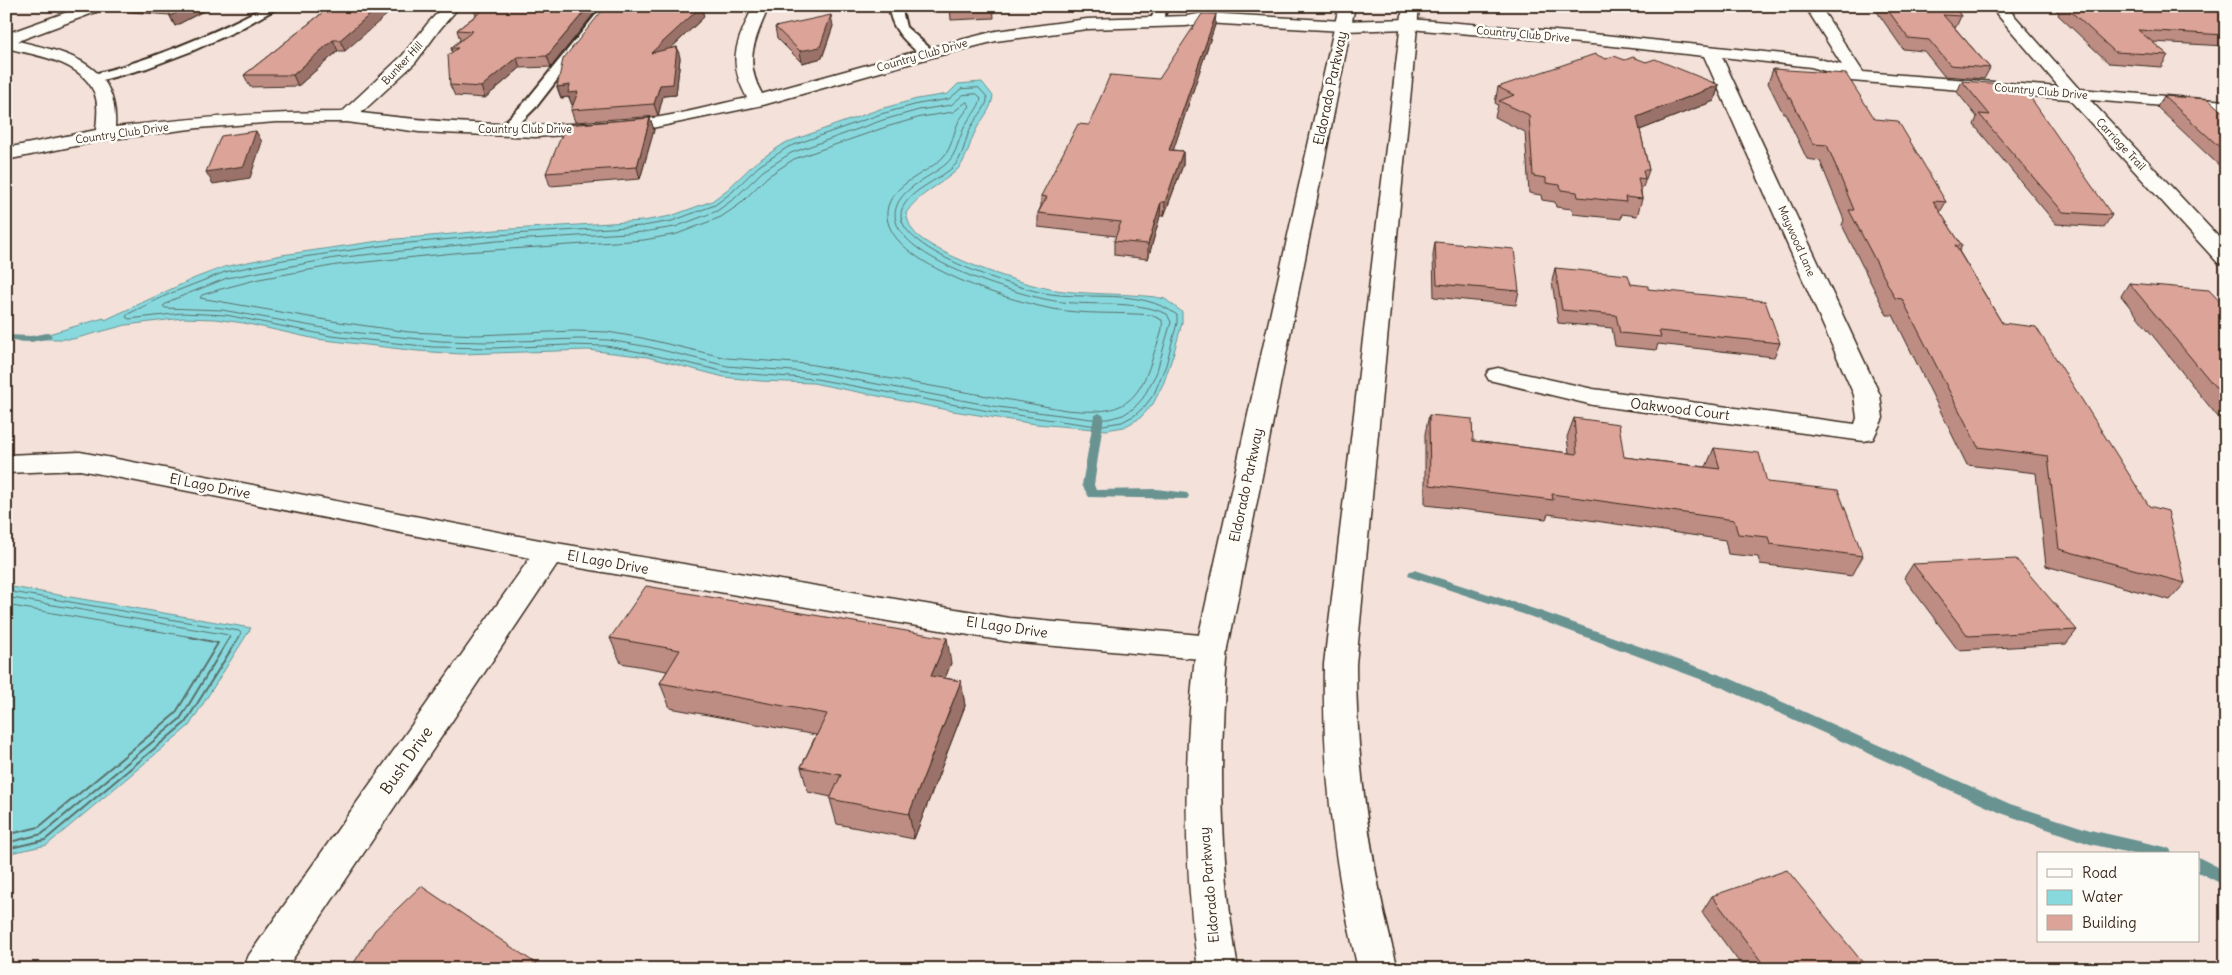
<svg xmlns="http://www.w3.org/2000/svg" width="2232" height="975" viewBox="0 0 2232 975" font-family="Delius,sans-serif">
	<style>
		.water { fill: #88d9de; stroke: #699391 }
		.lines { fill: none; stroke-linecap: round; stroke-linejoin: round }
		.shore-far1 { stroke: #5a706b; stroke-width: 1 }
		.shore { stroke: #5a706b; stroke-width: 2 }
		.stream { fill: #699391; fill-rule: evenodd }
		.lane-casing { stroke: #3b2a1e; stroke-width: 4 }
		.street-casing { stroke: #3b2a1e; stroke-width: 3 }
		.primary-casing { stroke: #3b2a1e; stroke-width: 3 }
		.lane { fill: #fdfcf7; fill-rule: evenodd }
		.street { fill: #fdfcf7; fill-rule: evenodd }
		.primary { fill: #fdfcf7; fill-rule: evenodd }
		.wall { fill: #bd8c83; stroke: #3b2a1e }
		.shaded-wall { fill: #9a726a; stroke: #3b2a1e }
		.building { fill: #dca398; stroke: #3b2a1e }
		.labels { text-anchor: middle; stroke-width: 5; stroke-linejoin: round; paint-order: stroke }
		.far-street-label { font-size: 11px; fill: #3b2a1e; stroke: #fdfcf7 }
		.street-label { font-size: 14px; fill: #3b2a1e; stroke: #fdfcf7 }
		.near-street-label { font-size: 16px; fill: #3b2a1e; stroke: #fdfcf7 }
	</style>
	<rect width="100%" height="100%" fill="#f3e1da"/>
	<filter id="ink" filterUnits="userSpaceOnUse"><feTurbulence type="fractalNoise" baseFrequency=".02" numOctaves="2"/><feDisplacementMap in="SourceGraphic" scale="10" xChannelSelector="R" yChannelSelector="G"/><feConvolveMatrix kernelMatrix="1 2 1 2 8 2 1 2 1" color-interpolation-filters="sRGB"/></filter>
	<g filter="url(#ink)">
		<!-- water -->
		<g class="water">
			<path d="M982,82L993,96C991,111 982,118 976,130C969,143 967,161 956,171C939,186 918,194 906,213C908,222 911,230 918,236C944,258 1022,285 1056,290C1089,295 1122,293 1155,297L1165,299L1182,312V323L1174,352L1164,382L1153,404L1140,418L1124,427L1106,430L1036,424L953,411L813,383L760,381L724,377L647,357L588,350L461,354L418,351L316,339L244,323L215,319L183,318L126,325L73,339H31L104,318L105,320L195,278L224,267L282,255L386,240L496,230L643,221L671,216L712,201L728,189L755,163L785,143L880,109L917,99L948,94L958,84Z"/>
			<polygon points="6,586 251,628 189,726 47,845 6,854"/>
		</g>
		<g class="lines">
			<!-- shore-far1 -->
			<g class="shore-far1">
				<path d="M979,88L987,97V101C984,111 976,118 971,127C964,141 964,158 952,168C937,181 910,190 902,209C888,248 1017,288 1044,293C1088,301 1139,287 1177,315V323L1166,365L1154,394L1145,406L1135,415L1122,422L1097,426L994,412L816,379L726,372L640,352L606,346L568,345L494,348L432,347L331,336L226,315L182,313L129,319L126,317L128,314L169,294L225,272L283,260L387,245L496,235L643,226L672,221L715,205L731,193L759,166L788,147L881,114L918,104L949,99L961,89Z"/>
				<path d="M977,94L981,98C979,109 971,115 966,124C959,136 957,155 946,164C931,177 902,187 896,208C882,256 1022,296 1055,301C1092,307 1133,299 1167,314L1171,322L1156,374L1143,398L1134,408L1123,415L1108,419H1091L998,407L819,373L727,366L649,347L608,340L579,339L486,342L440,341L340,331L222,310L165,308L163,306L172,300L227,278L335,258L497,241L643,232L675,227L717,211L735,198L763,171L791,153L883,120L919,110L951,105L963,95Z"/>
				<path d="M967,102L970,106C966,111 962,116 959,121C953,132 953,146 944,156C928,174 896,181 888,206C873,261 1014,302 1053,309C1085,315 1118,312 1151,315L1162,320C1164,330 1157,344 1154,353C1138,407 1120,415 1066,410L808,364L727,358L642,338L608,332L574,331L477,335L409,332L332,321L200,298L202,295L221,289L259,279L337,265L464,252L644,240L677,234L721,217L740,204L767,177L794,159L886,127L921,117L953,112Z"/>
				<polyline points="6,591 239,631 241,633 238,638"/>
				<polyline points="6,597 229,635 231,638"/>
				<polyline points="6,605 198,638"/>
			</g>
			<!-- shore -->
			<g class="shore">
				<polyline points="6,835 39,827 175,714 218,643 190,637"/>
				<polyline points="6,843 42,834 180,719 230,637"/>
				<polyline points="6,849 45,840 185,723 239,637"/>
			</g>
			<!-- stream -->
			<g class="stream">
				<polygon points="47,333 50,334 52,336 50,338 31,342 6,341 6,335 31,336"/>
				<polygon points="1099,413 1104,416 1094,485 1096,490 1157,489 1187,493 1189,496 1187,499 1089,497 1082,485 1094,416"/>
				<polygon points="1414,570 1537,610 1729,678 2010,804 2090,830 2165,847 2170,849 2172,854 2134,854 2090,844 2001,813 1719,686 1529,616 1410,577 1408,574 1410,571"/>
				<polygon points="2198,857 2226,871 2226,886 2198,872"/>
			</g>
			<!-- lane casing -->
			<g class="lane-casing">
				<g id="lane">
					<path d="M266,6H281L236,31L192,51L147,68L95,82L88,78L90,75C153,60 209,36 266,6Z"/>
					<polygon points="603,6 615,6 536,107 510,133 500,133 498,130 500,127 526,101"/>
					<path d="M889,6H901L906,27L932,50L933,53L932,56H922C906,42 890,29 889,6Z"/>
					<polygon points="1157,6 1169,6 1160,24 1156,25 1150,21"/>
				</g>
			</g>
			<!-- street casing -->
			<g class="street-casing">
				<g id="street">
					<path d="M84,6H106L104,9L18,41C69,53 119,64 115,127C192,118 265,112 342,112L403,55L428,23L444,6H460L440,29L415,63L361,113C455,125 551,129 646,119C680,115 713,105 747,98C726,58 737,44 753,6H769C755,40 743,60 762,94L921,50L996,31L1087,19L1186,16L1205,13L1343,21L1409,19L1604,35L1812,57L1842,65L1805,6H1820L1863,72L2059,87L1990,6H2006L2079,89L2226,101V111L2090,100L2226,245V264L2218,263L2069,99L1839,80L1833,79L1830,75L1832,73L1811,67L1722,57L1880,395L1883,418L1873,439L1864,441L1593,405L1489,380L1486,375L1489,370L1498,368L1593,389L1855,424L1857,418L1854,395L1704,56L1604,45L1409,29L1343,31L1205,23L1186,26L1087,29L996,41L933,57L763,105L647,129L535,137L419,132L347,122H276L198,128L105,140L6,160V148L96,130C97,117 99,104 94,92C81,61 35,55 6,48V34Z"/>
					<polygon points="80,452 550,542 1010,618 1212,636 1223,639 1228,648 1223,657 1212,660 1010,642 557,564 286,969 243,969 249,955 530,558 80,470 6,473 6,455"/>
				</g>
			</g>
			<!-- primary casing -->
			<g class="primary-casing">
				<g id="primary">
					<path d="M1339,6H1355L1228,648C1218,756 1220,862 1238,969H1198C1183,861 1183,756 1196,648Z"/>
					<path d="M1403,6H1419L1356,664C1356,768 1371,868 1398,969H1358C1334,868 1322,768 1324,664Z"/>
				</g>
			</g>
			<!-- lane -->
			<use href="#lane" class="lane"/>
			<!-- street -->
			<use href="#street" class="street"/>
			<!-- primary -->
			<use href="#primary" class="primary"/>
		</g>
		<!-- wall -->
		<g class="wall">
			<polygon points="58,6 78,6 74,7"/>
			<polygon points="104,6 213,6 175,26 170,16 170,15 106,10"/>
			<polygon points="331,6 345,51 338,51 298,86 250,87 244,75"/>
			<polygon points="478,6 600,6 551,67 520,68 485,98 455,96 450,85 452,52 451,48 460,40 457,30 476,15 474,10"/>
			<polygon points="606,6 705,6 702,9 704,17 670,49 677,47 680,58 676,95 663,96 658,116 575,122 571,110 573,105 572,105 569,97 561,98 557,87"/>
			<polygon points="950,6 993,6 994,18 951,20"/>
			<polygon points="1511,6 1569,6 1568,11"/>
			<polygon points="1873,6 1953,6 1961,16 1956,27 1954,27 1990,68 1984,79 1944,76 1924,51 1903,49"/>
			<polygon points="2053,6 2226,6 2226,46 2152,42 2168,55 2161,67 2109,63 2058,15 2059,13"/>
			<polygon points="1215,25 1173,150 1183,151 1183,165 1164,216 1160,216 1148,259 1114,255 1114,241 1116,236 1038,227 1038,213 1041,206 1041,196 1089,125 1159,79"/>
			<polygon points="833,26 822,58 802,63 777,38 775,27"/>
			<polygon points="1606,59 1646,62 1719,85 1714,101 1640,130 1649,170 1643,187 1642,187 1641,191 1642,199 1637,216 1622,214 1621,219 1573,214 1572,209 1556,207 1555,202 1542,200 1541,195 1529,193 1525,132 1495,117 1498,105 1495,103 1498,87"/>
			<polygon points="1773,69 1875,119 1946,202 1940,212 1962,246 1959,251 2002,323 2185,583 2170,600 2046,566 2036,473 1967,465 1893,315 1887,315 1842,225 1844,220 1820,161 1807,159 1785,113 1783,113 1768,83"/>
			<polygon points="1962,81 2112,215 2104,227 2056,224 1974,125 1977,117 1957,92"/>
			<polygon points="2164,96 2226,115 2226,172 2157,107"/>
			<polygon points="650,118 654,130 640,179 550,186 546,173"/>
			<polygon points="1435,242 1519,291 1516,305 1434,297 1433,255"/>
			<polygon points="1555,268 1648,289 1780,343 1774,357 1658,344 1656,350 1615,346 1612,328 1558,323 1552,281"/>
			<polygon points="2129,283 2226,308 2226,427 2121,296"/>
			<polygon points="1429,415 1473,441 1569,453 1567,437 1574,418 1624,457 1706,467 1714,448 1767,482 1863,556 1852,576 1760,564 1758,557 1728,554 1725,540 1548,514 1546,519 1425,505 1425,434"/>
			<polygon points="1913,564 2077,630 2066,644 1958,650 1904,578"/>
			<polygon points="610,638 951,663 945,678 961,681 965,706 914,839 837,824 830,799 831,797 808,792 801,767 816,735 670,708 660,683 667,671 621,663"/>
			<polygon points="1712,896 1868,969 1744,969 1702,912"/>
		</g>
		<!-- shaded-wall -->
		<g class="shaded-wall">
			<polygon points="190,6 213,6 175,26 170,16"/>
			<polygon points="380,6 397,6 345,51 340,40"/>
			<polygon points="589,6 600,6 551,67 547,56"/>
			<polygon points="694,6 705,6 702,9 704,17 654,64 651,53"/>
			<polygon points="1216,14 1215,25 1169,163 1169,150"/>
			<polygon points="831,15 833,26 822,58 802,63 800,51"/>
			<polygon points="333,40 338,51 298,86 293,75"/>
			<polygon points="677,47 680,58 676,95 663,96 658,116 654,104 660,85"/>
			<polygon points="517,57 520,68 485,98 481,87"/>
			<polygon points="570,85 578,92 582,104 572,105 569,97 561,98 557,87"/>
			<polygon points="1719,85 1714,101 1632,133 1637,117"/>
			<polygon points="650,118 654,130 640,179 637,167"/>
			<polygon points="256,131 262,142 250,178 213,184 206,172"/>
			<polygon points="1183,151 1183,165 1164,216 1165,202"/>
			<polygon points="1161,202 1160,216 1148,259 1148,244"/>
			<polygon points="947,638 951,663 936,701 931,676"/>
			<polygon points="961,681 965,706 914,839 909,814"/>
		</g>
		<!-- building -->
		<g class="building">
			<polygon points="170,6 190,6 170,16"/>
			<polygon points="331,6 380,6 340,40 333,40 293,75 244,75"/>
			<polygon points="478,6 589,6 547,56 517,57 481,87 450,85 448,55 458,48 451,48 473,31 457,30 483,10 474,10"/>
			<polygon points="606,6 702,6 651,53 677,47 673,84 660,85 654,104 571,110 578,92 568,93 570,85 557,87 563,59"/>
			<polygon points="950,6 993,6 993,7 950,9"/>
			<polygon points="1885,6 1953,6 1961,16 1943,15 1990,68 1950,65 1929,40 1908,38"/>
			<polygon points="2065,6 2226,6 2226,35 2138,30 2168,55 2115,52"/>
			<polygon points="1202,14 1216,14 1169,150 1183,151 1165,202 1161,202 1148,244 1114,241 1121,222 1038,213 1047,197 1041,196 1078,124 1089,125 1110,75 1159,79"/>
			<polygon points="831,15 820,47 800,51 775,27"/>
			<polygon points="1595,54 1606,59 1614,56 1625,60 1633,57 1646,62 1655,59 1719,85 1637,117 1649,170 1643,170 1645,179 1638,178 1642,199 1625,197 1626,202 1578,197 1577,192 1561,190 1560,185 1546,183 1546,178 1533,176 1529,115 1499,101 1514,95 1498,87"/>
			<polygon points="1773,69 1846,74 1875,119 1898,121 1946,202 1933,201 1962,246 1955,245 2002,323 2036,327 2149,506 2168,511 2185,583 2059,549 2048,456 1978,447 1902,299 1895,298 1849,210 1854,210 1827,145 1813,144 1791,98 1789,98"/>
			<polygon points="1962,81 2003,84 2011,92 2028,94 2112,215 2063,212 1979,114 1990,115"/>
			<polygon points="2164,96 2208,99 2226,115 2226,153"/>
			<polygon points="650,118 637,167 546,173 566,125"/>
			<polygon points="256,131 244,166 206,172 221,136"/>
			<polygon points="1435,242 1514,249 1519,291 1437,284"/>
			<polygon points="1555,268 1628,275 1631,284 1648,286 1648,289 1765,301 1780,343 1659,331 1661,337 1620,333 1616,315 1562,310"/>
			<polygon points="2129,283 2209,290 2226,308 2226,400"/>
			<polygon points="1429,415 1472,419 1473,441 1577,454 1574,418 1619,424 1624,457 1720,469 1714,448 1759,453 1767,482 1838,490 1863,556 1770,544 1768,537 1738,534 1734,520 1552,494 1553,500 1430,485"/>
			<polygon points="2016,559 2077,630 1968,636 1913,564"/>
			<polygon points="646,586 947,638 931,676 961,681 909,814 830,799 841,775 801,767 827,714 660,683 680,650 610,638"/>
			<polygon points="1787,870 1868,969 1767,969 1712,896"/>
			<polygon points="421,886 544,969 350,969 375,930"/>
		</g>
	</g>
	<g class="labels">
		<!-- far-street labels -->
		<g class="far-street-label">
			<text transform="translate(1523 34) rotate(5)" y="4">Country Club Drive</text>
			<text transform="translate(922 55) rotate(-16)" y="4">Country Club Drive</text>
			<text transform="translate(402 63) rotate(-47)" y="4">Bunker Hill</text>
			<text transform="translate(2041 91) rotate(5)" y="4">Country Club Drive</text>
			<text x="525" y="133">Country Club Drive</text>
			<text transform="translate(122 133) rotate(-8)" y="4">Country Club Drive</text>
			<text transform="translate(2121 144) rotate(47)" y="4">Carriage Trail</text>
			<text transform="translate(1797 241) rotate(66)" y="4">Maywood Lane</text>
		</g>
		<!-- street labels -->
		<g class="street-label">
			<text transform="translate(1330 88) rotate(-78)" y="5">Eldorado Parkway</text>
			<text transform="translate(1680 409) rotate(7)" y="5">Oakwood Court</text>
			<text transform="translate(1246 485) rotate(-78)" y="5">Eldorado Parkway</text>
			<text transform="translate(210 486) rotate(11)" y="5">El Lago Drive</text>
			<text transform="translate(608 562) rotate(10)" y="5">El Lago Drive</text>
			<text transform="translate(1007 627) rotate(8)" y="5">El Lago Drive</text>
			<text transform="translate(1209 885) rotate(-95)" y="5">Eldorado Parkway</text>
		</g>
		<!-- near-street labels -->
		<g class="near-street-label">
			<text transform="translate(406 760) rotate(-55)" y="6">Bush Drive</text>
		</g>
	</g>
	<!-- margin -->
	<rect width="2232" height="975" fill="none" stroke="#fdfcf7" stroke-width="25"/>
	<rect x="12" y="12" width="2207" height="950" fill="none" stroke="#3b2a1e" stroke-width="2" filter="url(#ink)"/>
	<!-- legend -->
	<rect x="2037" y="852" width="162" height="90" fill="#fdfcf7" stroke="#afa8a0"/>
	<rect x="2047" y="869" width="25" height="8" fill="#fdfcf7" stroke="#afa8a0"/>
	<text x="2082" y="878" font-size="15" fill="#3b2a1e">Road</text>
	<rect x="2047" y="890" width="25" height="15" fill="#88d9de" stroke="#afa8a0"/>
	<text x="2082" y="902" font-size="15" fill="#3b2a1e">Water</text>
	<rect x="2047" y="915" width="25" height="15" fill="#dca398" stroke="#afa8a0"/>
	<text x="2082" y="928" font-size="15" fill="#3b2a1e">Building</text>
</svg>
